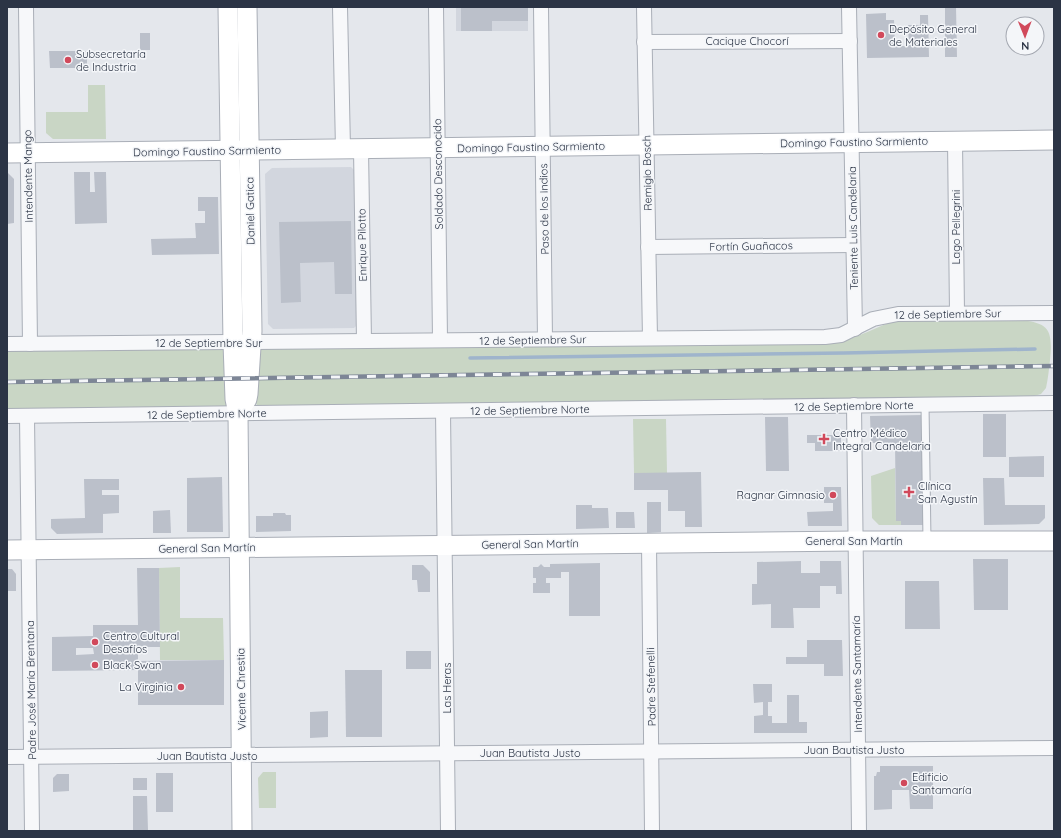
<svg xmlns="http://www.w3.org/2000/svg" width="1061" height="838" viewBox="0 0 1061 838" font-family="Quicksand,sans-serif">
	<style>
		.built { fill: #d2d6de }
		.green { fill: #c9d6c5 }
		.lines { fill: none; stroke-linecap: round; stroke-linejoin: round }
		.stream { stroke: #9fb4cc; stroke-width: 3.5 }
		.building { fill: #bbc0ca; fill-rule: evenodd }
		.service-casing { stroke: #a9aeb7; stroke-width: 9 }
		.minor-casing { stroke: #a9aeb7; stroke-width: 16 }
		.secondary-casing { stroke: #a9aeb7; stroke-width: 21 }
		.service { stroke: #f7f8fa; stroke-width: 7 }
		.minor { stroke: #f7f8fa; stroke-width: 14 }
		.secondary { stroke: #fff; stroke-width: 19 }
		.rail-casing { stroke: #7d8696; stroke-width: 4.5 }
		.rail { stroke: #f4f6f9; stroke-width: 3; stroke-dasharray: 9; stroke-linecap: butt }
		.poi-dot { fill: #d1495b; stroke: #f4f6f9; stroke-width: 1.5 }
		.labels { text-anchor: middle; stroke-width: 3; stroke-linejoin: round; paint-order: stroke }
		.poi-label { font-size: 11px; fill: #2b3445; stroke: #f4f6f9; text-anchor: start }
		.street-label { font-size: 11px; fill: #2b3445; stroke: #f4f6f9 }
	</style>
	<rect width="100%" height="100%" fill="#e4e7ec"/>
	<!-- built -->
	<g class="built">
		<rect x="456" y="7" width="72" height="24"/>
		<polygon points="351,167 355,171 358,324 354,328 273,329 268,324 265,174 272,168"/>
	</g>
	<!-- green -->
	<g class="green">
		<polygon points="88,85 105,85 106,139 53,139 46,133 46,112 88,112"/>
		<path d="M900,320H1017C1049,322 1053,329 1050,360C1049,369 1048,379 1046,388L1041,394L1034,396L262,409L256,404L260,351L262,349L833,342C858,340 876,325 900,320Z"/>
		<polygon points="7,349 224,349 227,408 7,412"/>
		<polygon points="633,419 666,419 667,473 634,473"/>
		<polygon points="895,468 896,521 901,521 901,525 879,525 872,518 871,476"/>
		<polygon points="180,567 180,618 223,618 224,660 160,660 159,568"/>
		<polygon points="263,772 276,772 276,808 259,808 258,778"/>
	</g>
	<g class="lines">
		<!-- stream -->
		<polyline class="stream" points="470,358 844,353 1035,349"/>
	</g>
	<!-- building -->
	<g class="building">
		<polygon points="461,7 528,7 528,21 492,21 492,31 461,31"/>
		<polygon points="945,7 956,7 957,57 945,57"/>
		<polygon points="886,13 886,20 894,20 895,46 909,46 908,25 920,25 920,15 928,15 929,57 867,58 866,14"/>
		<rect x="140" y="33" width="10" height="17"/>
		<polygon points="49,51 87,51 87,68 50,68"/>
		<polygon points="7,172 14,179 14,223 7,224"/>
		<polygon points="74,172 90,172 90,192 95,192 94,172 106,172 107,223 75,224"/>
		<polygon points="198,197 218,197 219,254 152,255 151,239 196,238 195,223 205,223 205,211 198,211"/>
		<polygon points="351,221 352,294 335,294 334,262 300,263 301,302 281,303 279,222"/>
		<rect x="983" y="414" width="23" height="43"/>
		<polygon points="923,415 924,525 901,525 901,521 896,521 895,443 871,443 870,416"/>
		<polygon points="765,417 788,417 789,471 766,471"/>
		<polygon points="807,435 841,435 841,451 815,451 815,443 807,443"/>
		<polygon points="1044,456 1044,477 1009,477 1009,457"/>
		<polygon points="701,472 702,527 685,527 685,511 668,511 668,490 634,490 634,473"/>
		<polygon points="222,477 223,532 187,532 187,478"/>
		<polygon points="983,478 1004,478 1005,505 1045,505 1045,518 1039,524 984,525"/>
		<polygon points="84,479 119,479 119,490 102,490 102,495 119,495 119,513 103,514 103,533 57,534 51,528 51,519 85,518"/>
		<polygon points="824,487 841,487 842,526 808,526 807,512 833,511 833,503 824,503"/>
		<polygon points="647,502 661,502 661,532 647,533"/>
		<polygon points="576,505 592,505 592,508 608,508 609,528 576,529"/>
		<polygon points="170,510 171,533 153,533 153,511"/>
		<polygon points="616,512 634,512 635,528 616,528"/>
		<polygon points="273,513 285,513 286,515 291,515 291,531 256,532 256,516 273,516"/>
		<polygon points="973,559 1008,559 1008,610 974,610"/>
		<polygon points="801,561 801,573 820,573 820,561 841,561 842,594 836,594 836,586 820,586 820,608 793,608 794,628 771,628 771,604 752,605 752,584 757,584 757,562"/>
		<polygon points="600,563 600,616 569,616 569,572 561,572 561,578 546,578 546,583 550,583 550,593 533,593 533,583 536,583 536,578 533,578 533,567 538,567 541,564 544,567 550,567 550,564"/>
		<polygon points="412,565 423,565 430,572 430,592 418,592 417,580 412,580"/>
		<path d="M137,568H159L160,647H138V661L224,660V705H138V670L52,671V637L93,636V625H138ZM76,648H93L94,654L76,655Z"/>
		<polygon points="7,569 12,569 16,574 16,591 7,591"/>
		<polygon points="905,581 939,581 940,629 905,629"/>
		<polygon points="807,640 842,640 843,676 824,676 824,664 786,664 786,657 807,657"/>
		<rect x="406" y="651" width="25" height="18"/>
		<polygon points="345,670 382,670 382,737 346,737"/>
		<polygon points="753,684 772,684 772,702 768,702 768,716 772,716 772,723 787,723 787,695 799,695 799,722 807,722 807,733 754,733 754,716 763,715 763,702 754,703"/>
		<polygon points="328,711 328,737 310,738 310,712"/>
		<polygon points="880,766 933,766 933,809 910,809 909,790 892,790 892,809 874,810 874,776 876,776 877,772 880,772"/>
		<rect x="156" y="773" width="17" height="39"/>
		<polygon points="57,774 69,774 69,791 53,792 53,778"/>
		<rect x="133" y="778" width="14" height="12"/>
		<polygon points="133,796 147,796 148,831 133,831"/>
	</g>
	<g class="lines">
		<!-- service casing -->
		<g class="service-casing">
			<polyline id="service" points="925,405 927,540"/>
		</g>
		<!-- minor casing -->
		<g class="minor-casing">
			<g id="minor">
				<polyline points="26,7 30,344"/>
				<polyline points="340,7 343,149"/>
				<polyline points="436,7 440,340"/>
				<polyline points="541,7 545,339"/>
				<polyline points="644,7 650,338"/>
				<polyline points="849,7 855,329"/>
				<polyline points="644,42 850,41"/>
				<polyline points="955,141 957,313"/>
				<polyline points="361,149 364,341"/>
				<polyline points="648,247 853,245"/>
				<polyline points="7,344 825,337 841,335 873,319 898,314 1054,313"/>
				<polyline points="854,405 859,831"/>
				<polyline points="443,411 448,831"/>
				<polyline points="7,416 1054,403"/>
				<polyline points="27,416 32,831"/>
				<polyline points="649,543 652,831"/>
				<polyline points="7,757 1054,748"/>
			</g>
		</g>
		<!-- secondary casing -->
		<g class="secondary-casing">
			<g id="secondary">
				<polyline points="228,7 233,343 235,399 238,413 242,831"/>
				<polyline points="7,153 1054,140"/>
				<polyline points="238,413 247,399 248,394 252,331 247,7"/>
				<polyline points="7,550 856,541 1054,541"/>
			</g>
		</g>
		<!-- service -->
		<use href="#service" class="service"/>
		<!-- minor -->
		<use href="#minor" class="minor"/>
		<!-- secondary -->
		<use href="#secondary" class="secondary"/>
		<!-- rail casing -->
		<g class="rail-casing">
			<polyline id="rail" points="7,382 1054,366"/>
		</g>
		<!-- rail -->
		<use href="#rail" class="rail"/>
	</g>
	<!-- markers -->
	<g class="poi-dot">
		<circle cx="881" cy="35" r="4"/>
		<circle cx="68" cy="60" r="4"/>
		<path d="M822 433h4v4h4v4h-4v4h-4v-4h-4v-4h4z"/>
		<path d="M907 486h4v4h4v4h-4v4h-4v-4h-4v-4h4z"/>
		<circle cx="833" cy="495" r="4"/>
		<circle cx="95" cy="642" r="4"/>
		<circle cx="95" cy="665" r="4"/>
		<circle cx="181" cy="687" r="4"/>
		<circle cx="904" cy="783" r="4"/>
	</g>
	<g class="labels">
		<!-- poi labels -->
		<g class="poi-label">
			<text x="889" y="33">Depósito General<tspan x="889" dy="13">de Materiales</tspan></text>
			<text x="76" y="58">Subsecretaría<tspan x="76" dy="13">de Industria</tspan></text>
			<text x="833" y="437">Centro Médico<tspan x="833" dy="13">Integral Candelaria</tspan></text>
			<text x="918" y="490">Clínica<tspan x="918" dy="13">San Agustín</tspan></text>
			<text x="825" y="499" text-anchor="end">Ragnar Gimnasio</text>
			<text x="103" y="640">Centro Cultural<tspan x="103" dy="13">Desafíos</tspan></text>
			<text x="103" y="669">Black Swan</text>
			<text x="173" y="691" text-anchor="end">La Virginia</text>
			<text x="912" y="781">Edificio<tspan x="912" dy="13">Santamaría</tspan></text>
		</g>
		<!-- street labels -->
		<g class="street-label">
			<text x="747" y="45">Cacique Chocorí</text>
			<text transform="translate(854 142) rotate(-1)" y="4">Domingo Faustino Sarmiento</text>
			<text transform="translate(531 147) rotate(-1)" y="4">Domingo Faustino Sarmiento</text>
			<text transform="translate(207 151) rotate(-1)" y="4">Domingo Faustino Sarmiento</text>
			<text transform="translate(647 173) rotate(-91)" y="4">Remigio Bosch</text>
			<text transform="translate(438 174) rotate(-91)" y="4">Soldado Desconocido</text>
			<text transform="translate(28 176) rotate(-91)" y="4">Intendente Mango</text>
			<text transform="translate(544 209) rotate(-91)" y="4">Paso de los Indios</text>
			<text transform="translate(250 211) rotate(-91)" y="4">Daniel Gatica</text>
			<text transform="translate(956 227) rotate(-90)" y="4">Lago Pellegrini</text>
			<text transform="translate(853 228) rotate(-91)" y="4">Teniente Luis Candelaria</text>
			<text transform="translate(362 245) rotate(-91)" y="4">Enrique Pilotto</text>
			<text transform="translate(751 246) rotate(-1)" y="4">Fortín Guañacos</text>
			<text transform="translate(948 314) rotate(-1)" y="4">12 de Septiembre Sur</text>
			<text transform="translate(533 340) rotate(-1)" y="4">12 de Septiembre Sur</text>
			<text x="209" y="347">12 de Septiembre Sur</text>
			<text transform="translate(854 406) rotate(-1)" y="4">12 de Septiembre Norte</text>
			<text transform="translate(530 410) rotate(-1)" y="4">12 de Septiembre Norte</text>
			<text transform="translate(207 414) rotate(-1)" y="4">12 de Septiembre Norte</text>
			<text x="854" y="545">General San Martín</text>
			<text transform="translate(530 544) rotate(-1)" y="4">General San Martín</text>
			<text transform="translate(207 548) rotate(-1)" y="4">General San Martín</text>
			<text transform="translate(857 674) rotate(-91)" y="4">Intendente Santamaría</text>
			<text transform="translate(651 687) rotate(-91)" y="4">Padre Stefenelli</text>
			<text transform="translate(447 688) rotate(-90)" y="4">Las Heras</text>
			<text transform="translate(241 689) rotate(-91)" y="4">Vicente Chrestia</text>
			<text transform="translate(31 690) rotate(-91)" y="4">Padre José María Brentana</text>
			<text x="854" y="754">Juan Bautista Justo</text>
			<text x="530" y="757">Juan Bautista Justo</text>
			<text x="207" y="760">Juan Bautista Justo</text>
		</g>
	</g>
	<!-- border -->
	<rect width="1061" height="838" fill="none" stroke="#2b3445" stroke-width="16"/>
	<!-- north arrow -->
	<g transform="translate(1025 36) rotate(179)"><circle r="19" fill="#f4f6f9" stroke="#a4a8b1"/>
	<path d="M0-3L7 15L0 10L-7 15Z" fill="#d1495b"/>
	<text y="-6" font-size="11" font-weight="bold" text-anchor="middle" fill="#2b3445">N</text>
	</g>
</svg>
